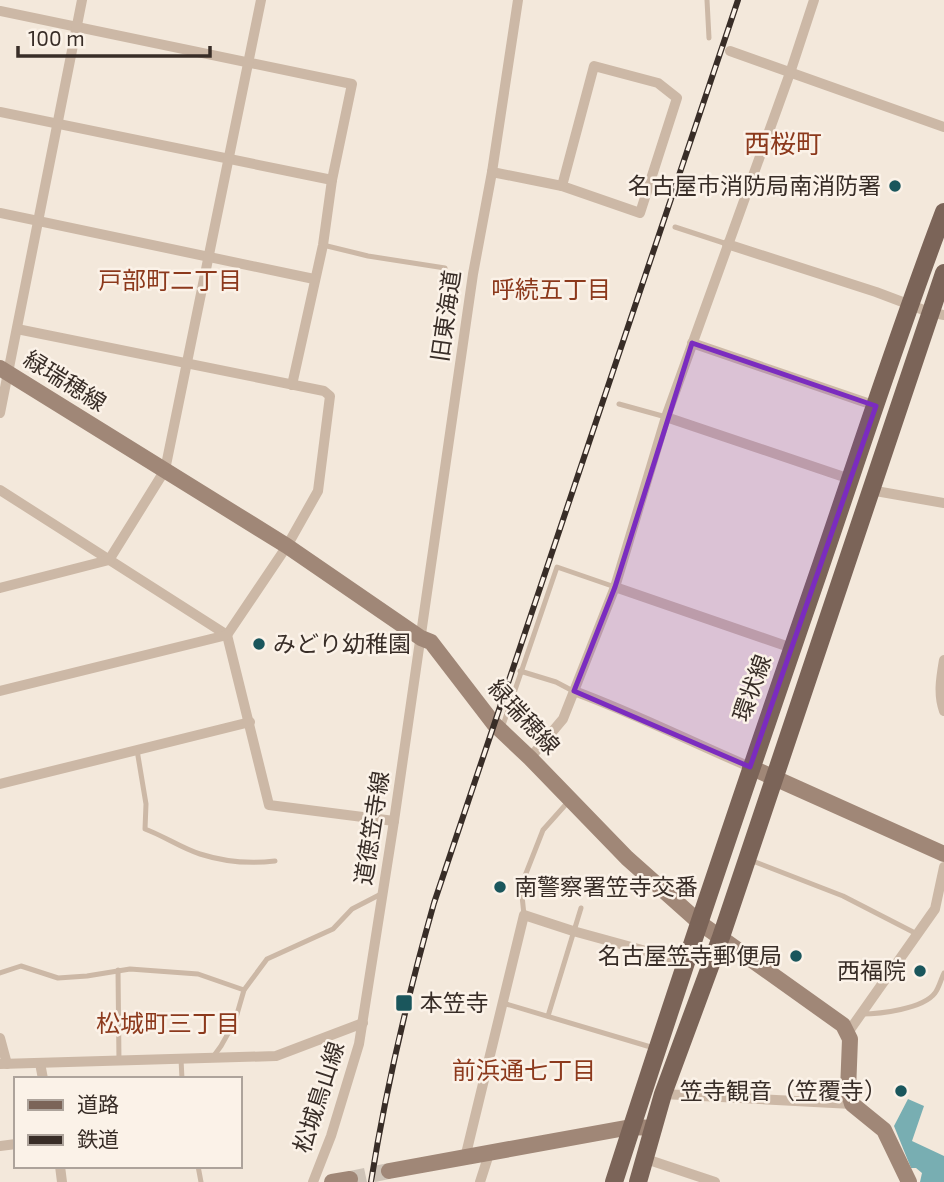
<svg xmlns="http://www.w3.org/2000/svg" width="944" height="1182" viewBox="0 0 944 1182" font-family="'Exo 2','Noto Sans JP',sans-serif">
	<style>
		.water { fill: #78aeb2 }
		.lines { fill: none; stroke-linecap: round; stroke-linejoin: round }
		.secondary-tunnel { stroke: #cec3b7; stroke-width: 16; stroke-dasharray: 16 8; stroke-linecap: butt }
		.lane { stroke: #ccb8a6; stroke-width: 5 }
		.street { stroke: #ccb8a6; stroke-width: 10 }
		.secondary { stroke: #a08777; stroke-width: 16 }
		.primary { stroke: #7b6458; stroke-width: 18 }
		.rail-casing { stroke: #382d27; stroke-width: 6 }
		.rail { stroke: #fbf2e8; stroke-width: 3.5; stroke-dasharray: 10; stroke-linecap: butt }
		.marked { fill: #7b2cbf; fill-opacity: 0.2; stroke: #7b2cbf; stroke-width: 5; stroke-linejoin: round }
		.poi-dot { fill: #1a565c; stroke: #fbf2e8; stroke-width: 2.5 }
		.labels { text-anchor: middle; stroke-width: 5; stroke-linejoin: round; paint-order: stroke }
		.poi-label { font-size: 23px; fill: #382d27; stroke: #fbf2e8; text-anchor: end }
		.street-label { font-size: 23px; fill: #382d27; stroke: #fbf2e8 }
		.neighbourhood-label { font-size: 24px; fill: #8c391c; stroke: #fbf2e8 }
		.quarter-label { font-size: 26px; fill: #8c391c; stroke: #fbf2e8 }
	</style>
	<rect width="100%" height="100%" fill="#f3e8db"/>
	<!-- water -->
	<polygon class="water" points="908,1099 924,1106 912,1141 944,1156 944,1182 920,1182 922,1173 916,1168 911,1168 894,1126"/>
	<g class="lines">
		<!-- secondary-tunnel -->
		<polyline class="secondary-tunnel" points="350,1179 389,1171"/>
		<!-- lane -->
		<g class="lane">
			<polyline points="707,0 709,38"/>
			<polyline points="675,227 727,244"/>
			<polyline points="323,245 368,256 445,268"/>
			<polyline points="619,404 666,417"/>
			<polyline points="520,671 556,682 573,691"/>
			<polyline points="502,728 557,567 615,587"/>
			<path d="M137,750L146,804L145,829C164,836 181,848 200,854C225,862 250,864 275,861"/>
			<polyline points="750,860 843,896 917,934"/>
			<polyline points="524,915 521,886 543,830 568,802"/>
			<polyline points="118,970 119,1061"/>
			<polyline points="0,973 21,966 58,978 87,976 130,969 198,974 244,990"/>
			<polyline points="503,1003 654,1048"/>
			<path d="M861,1014C880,1014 923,1009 935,993C939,988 941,979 944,973"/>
			<polyline points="548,1016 581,908"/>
			<polyline points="213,1057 221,1046 235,1021 244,990 267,959 333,929 352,909 381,894"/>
			<polyline points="181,1059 182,1079"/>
			<polyline points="198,1166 201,1182"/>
		</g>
		<!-- street -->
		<g class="street">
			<polyline points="0,11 352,84 332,180 323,245 292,385"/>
			<polyline points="730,51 944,127"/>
			<polygon points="594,66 658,83 677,98 640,213 562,186"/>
			<polyline points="0,112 332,180"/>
			<polyline points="492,172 562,186"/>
			<polyline points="0,213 314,279"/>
			<polyline points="727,244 876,292 929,312 944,315"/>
			<polyline points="692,343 876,406"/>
			<polyline points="0,413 82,0"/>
			<polyline points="666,417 850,479"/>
			<polyline points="0,490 227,635 269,805 394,821"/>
			<polyline points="870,490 944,503"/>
			<polyline points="615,587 792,648"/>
			<polyline points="0,588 109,560 165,470 261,0"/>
			<path d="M944,660C941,678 938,694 944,711"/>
			<polyline points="0,691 227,635 287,546 318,491 330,396 324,391 17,329"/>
			<path d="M574,691C634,713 691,742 750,767"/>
			<polyline points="530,758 563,719 615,587 666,417 790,73 814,0"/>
			<polyline points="0,784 250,722"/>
			<polyline points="849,1031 935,909 944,867"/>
			<polyline points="0,1038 7,1064"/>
			<polyline points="40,1063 43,1079"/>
			<polyline points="0,1064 276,1056 363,1023"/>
			<polyline points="663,1094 852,1104"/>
			<polyline points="0,1146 16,1144"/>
			<polyline points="465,1158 524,915 573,931 686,962"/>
			<polyline points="646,1159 715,1182"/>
			<polyline points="60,1166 62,1182"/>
			<polyline points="313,1182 331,1136 359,1044 394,821 473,274 492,172 518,0"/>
			<polyline points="480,1182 489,1154"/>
		</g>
		<!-- secondary -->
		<g class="secondary">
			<polyline points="0,368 287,546 421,638 431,642 494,724 530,758 627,858 700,923 843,1025 850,1039 848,1091 852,1104 884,1130 909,1182"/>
			<polyline points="750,767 944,854"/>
			<polyline points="389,1171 631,1127 654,1128"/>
			<polyline points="332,1182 350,1179"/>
		</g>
		<!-- primary -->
		<g class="primary">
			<path d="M614,1182C680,977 749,774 819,571C860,451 899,330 944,212"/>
			<polyline points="638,1182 663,1094 721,937 944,273"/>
		</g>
		<!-- rail casing -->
		<g class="rail-casing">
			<path id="rail" d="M371,1182C386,1087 408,995 434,903L738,0"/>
		</g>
		<!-- rail -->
		<use href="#rail" class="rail"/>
	</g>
	<!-- marked area -->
	<path class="marked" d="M692,343L876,406L750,767L574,691L615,587Z"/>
	<!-- markers -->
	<g class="poi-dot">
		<circle cx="895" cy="186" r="7"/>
		<circle cx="259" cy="644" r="7"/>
		<circle cx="500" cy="887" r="7"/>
		<circle cx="796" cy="956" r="7"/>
		<circle cx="920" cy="971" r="7"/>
		<rect x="395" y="994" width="18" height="18" rx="3.5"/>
		<circle cx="901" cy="1091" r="7"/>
	</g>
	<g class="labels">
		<!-- poi labels -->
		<g class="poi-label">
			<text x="881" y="194">名古屋市消防局南消防署</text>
			<text x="273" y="652" text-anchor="start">みどり幼稚園</text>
			<text x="514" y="895" text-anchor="start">南警察署笠寺交番</text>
			<text x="782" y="964">名古屋笠寺郵便局</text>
			<text x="906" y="979">西福院</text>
			<text x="420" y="1011" text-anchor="start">本笠寺</text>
			<text x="887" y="1099">笠寺観音（笠覆寺）</text>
		</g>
		<!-- street labels -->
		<g class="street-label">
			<text transform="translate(446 316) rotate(-82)" y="8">旧東海道</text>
			<text transform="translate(65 381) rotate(32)" y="8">緑瑞穂線</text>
			<text transform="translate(752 688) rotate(-70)" y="8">環状線</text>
			<text transform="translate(524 717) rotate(47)" y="8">緑瑞穂線</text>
			<text transform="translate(372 828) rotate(-81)" y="8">道徳笠寺線</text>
			<text transform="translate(319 1097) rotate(-72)" y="8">松城鳥山線</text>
		</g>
		<!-- neighbourhood labels -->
		<g class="neighbourhood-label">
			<text x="170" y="289">戸部町二丁目</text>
			<text x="551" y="298">呼続五丁目</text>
			<text x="168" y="1032">松城町三丁目</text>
			<text x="524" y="1079">前浜通七丁目</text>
		</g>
		<!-- quarter labels -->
		<g class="quarter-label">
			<text x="783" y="153">西桜町</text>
		</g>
	</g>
	<!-- legend -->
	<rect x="14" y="1077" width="228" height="91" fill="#fbf2e8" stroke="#ada39b" stroke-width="2"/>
	<rect x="28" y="1100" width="35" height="10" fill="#7b6458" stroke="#ada39b" stroke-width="2"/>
	<text x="77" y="1112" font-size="21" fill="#382d27">道路</text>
	<rect x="28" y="1135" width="35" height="10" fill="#382d27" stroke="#ada39b" stroke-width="2"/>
	<text x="77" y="1147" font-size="21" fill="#382d27">鉄道</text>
	<!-- scale -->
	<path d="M18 46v10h192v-10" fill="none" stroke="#382d27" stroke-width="3.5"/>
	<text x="28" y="46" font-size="21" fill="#382d27" stroke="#fbf2e8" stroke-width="5" paint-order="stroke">100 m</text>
</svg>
